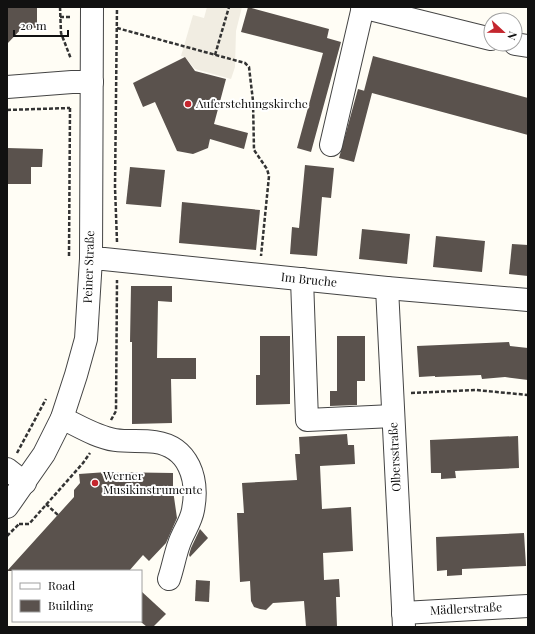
<svg xmlns="http://www.w3.org/2000/svg" width="535" height="634" viewBox="0 0 535 634" font-family="'Playfair Display',serif">
	<style>
		.plaza { fill: #f1ede2 }
		.building { fill: #5a524d }
		.lines { fill: none; stroke-linecap: round; stroke-linejoin: round }
		.minor-casing { stroke: #444; stroke-width: 24 }
		.path { stroke: #333; stroke-width: 2.5; stroke-dasharray: 4 2; stroke-linecap: butt }
		.minor { stroke: #fff; stroke-width: 22 }
		.poi-dot { fill: #c4262e; stroke: #fff; stroke-width: 1.5 }
		.labels { text-anchor: middle; stroke-width: 4; stroke-linejoin: round; paint-order: stroke }
		.poi-label { font-size: 12px; fill: #111; stroke: #fff; text-anchor: start }
		.street-label { font-size: 12px; fill: #111; stroke: #fff }
	</style>
	<rect width="100%" height="100%" fill="#fffdf5"/>
	<!-- plaza -->
	<polygon class="plaza" points="207,7 242,7 236,31 235,67 231,79 195,69 185,57 181,56 193,15 204,18"/>
	<!-- building -->
	<g class="building">
		<polygon points="7,7 37,7 37,28 23,27 7,44"/>
		<polygon points="248,7 329,29 327,38 341,42 311,152 297,148 323,53 241,32"/>
		<polygon points="373,56 528,98 528,135 372,93 354,162 339,158 358,89 365,91 364,91"/>
		<polygon points="185,57 195,71 226,79 214,124 248,133 244,149 210,139 208,148 193,154 177,151 155,102 143,107 133,83"/>
		<polygon points="7,148 43,149 42,167 31,167 31,184 7,184"/>
		<polygon points="305,165 334,168 331,198 322,197 317,256 290,254 292,227 299,228"/>
		<polygon points="130,167 165,170 161,207 126,204"/>
		<polygon points="182,202 260,210 256,250 179,243"/>
		<polygon points="362,229 410,234 407,264 359,259"/>
		<polygon points="436,236 485,241 482,272 433,267"/>
		<polygon points="512,244 528,245 528,276 509,274"/>
		<polygon points="131,286 172,286 172,302 158,301 157,358 196,358 196,379 171,379 172,423 132,424 132,342 130,342"/>
		<polygon points="260,336 290,336 290,404 256,405 256,375 260,375"/>
		<polygon points="337,336 365,336 365,381 357,381 357,405 330,406 330,391 337,391"/>
		<polygon points="509,342 510,346 528,348 528,380 505,377 482,379 481,375 435,377 435,376 419,377 417,346"/>
		<polygon points="347,434 348,445 354,445 355,464 320,466 322,509 351,507 353,551 323,553 324,580 339,579 340,597 336,597 337,627 306,627 304,601 273,603 266,610 260,609 254,607 251,601 250,581 240,582 237,513 244,513 242,483 297,480 295,454 300,454 299,437"/>
		<polygon points="518,436 519,468 455,471 456,478 441,479 441,473 431,473 430,440"/>
		<polygon points="107,472 173,473 173,490 177,518 166,543 149,561 143,555 129,571 7,571 74,497 74,490 80,483 79,474"/>
		<polygon points="200,529 208,538 190,557 189,555 191,548"/>
		<polygon points="524,533 526,566 462,569 462,575 447,576 447,570 437,571 436,537"/>
		<polygon points="196,580 210,581 209,602 195,601"/>
		<polygon points="141,591 166,614 153,627 147,627 141,622"/>
	</g>
	<g class="lines">
		<!-- minor casing -->
		<g class="minor-casing">
			<g id="minor">
				<polyline points="362,7 491,39"/>
				<polyline points="515,44 528,46"/>
				<polyline points="7,87 72,82 92,82"/>
				<polyline points="331,145 363,7"/>
				<polyline points="91,259 104,259 387,288 528,300"/>
				<polyline points="302,279 307,420 393,416"/>
				<polyline points="387,288 404,627"/>
				<path d="M62,418C79,426 96,437 115,440C128,442 142,440 155,442C189,447 199,479 193,510C191,522 183,532 179,544C175,555 173,567 169,579"/>
				<polyline points="7,469 25,483"/>
				<polyline points="7,507 44,454 62,418 76,375 86,339 91,259 92,7"/>
				<polyline points="403,613 528,606"/>
			</g>
		</g>
		<!-- path -->
		<g class="path">
			<polyline points="60,7 61,33 71,59"/>
			<polyline points="60,17 72,17"/>
			<polyline points="117,28 245,63 249,67 253,101 254,150 267,169 269,176 261,256"/>
			<polyline points="215,55 229,7"/>
			<polyline points="7,110 70,108"/>
			<polyline points="117,242 115,187 117,7"/>
			<polyline points="69,256 70,107"/>
			<polyline points="411,393 476,390 528,395"/>
			<polyline points="111,420 116,411 117,280"/>
			<polyline points="17,453 46,399"/>
			<polyline points="46,504 58,515"/>
			<polyline points="19,524 29,524 83,463 90,453"/>
			<polyline points="7,536 19,524"/>
		</g>
		<!-- minor -->
		<use href="#minor" class="minor"/>
	</g>
	<!-- markers -->
	<g class="poi-dot">
		<circle cx="188" cy="104" r="4"/>
		<circle cx="95" cy="483" r="4"/>
	</g>
	<g class="labels">
		<!-- poi labels -->
		<g class="poi-label">
			<text x="196" y="108">Auferstehungskirche</text>
			<text x="103" y="480">Werner<tspan x="103" dy="14">Musikinstrumente</tspan></text>
		</g>
		<!-- street labels -->
		<g class="street-label">
			<text transform="translate(89 267) rotate(-88)" y="4">Peiner Straße</text>
			<text transform="translate(309 280) rotate(6)" y="4">Im Bruche</text>
			<text transform="translate(395 457) rotate(-93)" y="4">Olbersstraße</text>
			<text transform="translate(466 609) rotate(-3)" y="4">Mädlerstraße</text>
		</g>
	</g>
	<!-- border -->
	<rect width="535" height="634" fill="none" stroke="#111111" stroke-width="16"/>
	<!-- legend -->
	<rect x="12" y="570" width="130" height="52" fill="#ffffff" stroke="#a0a0a0"/>
	<rect x="20" y="583" width="20" height="6" fill="#ffffff" stroke="#a0a0a0"/>
	<text x="48" y="590" font-size="12" fill="#111111">Road</text>
	<rect x="20" y="600" width="20" height="12" fill="#5a524d" stroke="#a0a0a0"/>
	<text x="48" y="610" font-size="12" fill="#111111">Building</text>
	<!-- north arrow -->
	<g transform="translate(503 32) rotate(112)"><circle r="19" fill="#ffffff" stroke="#a0a0a0"/>
	<path d="M0-3L7 15L0 10L-7 15Z" fill="#c4262e"/>
	<text y="-6" font-size="11" font-weight="bold" text-anchor="middle" fill="#111111">N</text>
	</g>
	<!-- scale -->
	<path d="M14 30v6h54v-6" fill="none" stroke="#111111" stroke-width="2"/>
	<text x="20" y="30" font-size="12" fill="#111111" stroke="#ffffff" stroke-width="3" paint-order="stroke">20 m</text>
</svg>
